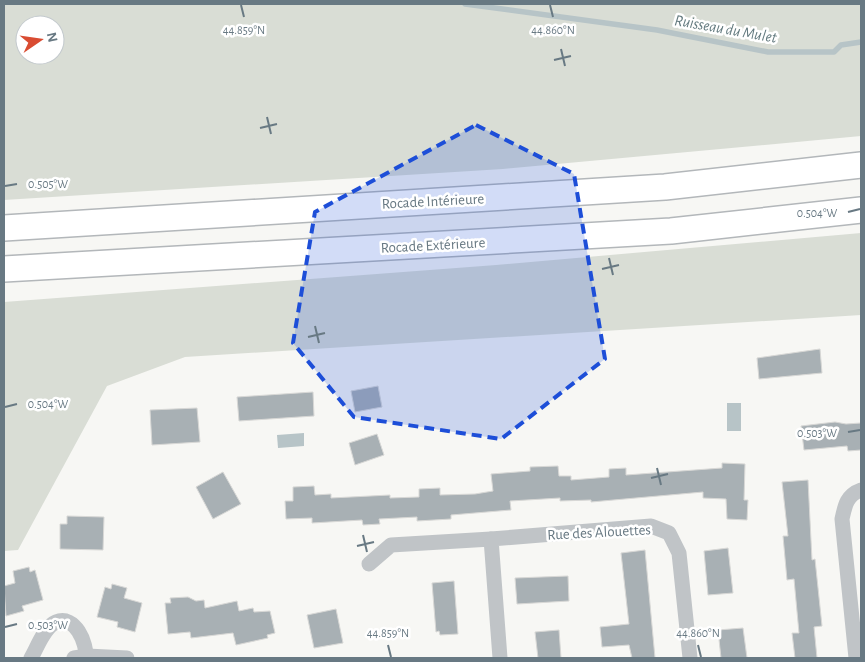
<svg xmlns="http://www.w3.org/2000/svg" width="865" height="662" viewBox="0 0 865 662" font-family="'Alegreya Sans',sans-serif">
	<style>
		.green { fill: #d9ddd5; fill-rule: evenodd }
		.water { fill: #b7c4c7 }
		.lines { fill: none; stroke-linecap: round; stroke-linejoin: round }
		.stream { stroke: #b7c4c7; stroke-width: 5.5 }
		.building { fill: #a8b0b4; stroke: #d8d8d6 }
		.trunk-casing { stroke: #b3b7ba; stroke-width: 28 }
		.minor { stroke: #c0c4c7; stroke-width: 15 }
		.trunk { stroke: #fff; stroke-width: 25 }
		.marked { fill: #1d4ed8; fill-opacity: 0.2; stroke: #1d4ed8; stroke-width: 4; stroke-dasharray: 10 6; stroke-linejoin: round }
		.ticks { fill: none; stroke: #687983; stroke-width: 2 }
		.labels { text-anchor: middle; stroke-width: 5; stroke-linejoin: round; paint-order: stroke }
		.street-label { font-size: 15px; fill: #687983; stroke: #fff }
		.water-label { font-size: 16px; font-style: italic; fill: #637a7f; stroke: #fff }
		.ticks-label { font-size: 12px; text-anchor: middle; fill: #687983; stroke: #fff; stroke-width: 5; stroke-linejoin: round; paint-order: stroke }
	</style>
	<rect width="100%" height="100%" fill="#f7f7f4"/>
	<!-- green -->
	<g class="green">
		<path d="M4,4H861V136L503,169L4,200ZM25,25H55V55H25Z"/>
		<polygon points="861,233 861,315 185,357 107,386 18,550 4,551 4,302 496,265"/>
	</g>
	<!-- water -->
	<g class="water">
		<rect x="727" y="403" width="14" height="28"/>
		<polygon points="304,433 304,446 278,448 277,435"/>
	</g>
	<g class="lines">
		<!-- stream -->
		<polyline class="stream" points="465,4 657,30 768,52 834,52 841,45 861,42"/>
	</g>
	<!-- building -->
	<g class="building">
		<polygon points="820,349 822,373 759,379 757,358"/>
		<polygon points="378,386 382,407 355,412 351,391"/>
		<polygon points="313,392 314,416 239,421 237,397"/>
		<polygon points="197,408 200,442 152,445 150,410"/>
		<polygon points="835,422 846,424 861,423 861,450 848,451 847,446 804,450 801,426"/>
		<polygon points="377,434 384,455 355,465 349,443"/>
		<polygon points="722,463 745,464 744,500 748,500 747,520 727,519 726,499 703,498 703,492 591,502 591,500 560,501 560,498 510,501 511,510 451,515 451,519 417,521 417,517 379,519 380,524 363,525 362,520 312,523 312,518 286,519 285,501 293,501 293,487 314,486 315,495 331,494 331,498 390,495 390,498 419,497 419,489 440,488 440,495 475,494 493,491 491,474 530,471 530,467 558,466 559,476 571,476 571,480 609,477 609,469 626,468 626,475 722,468"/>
		<polygon points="223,472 241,504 213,519 196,487"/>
		<polygon points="808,480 812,560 815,559 822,626 814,627 817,658 795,658 792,633 799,633 794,579 787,580 783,536 788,536 782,482"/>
		<polygon points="67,516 104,517 103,550 60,549 60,524 67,524"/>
		<polygon points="728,548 733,593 708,595 704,551"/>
		<polygon points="645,550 655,658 632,658 629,645 602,647 600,627 629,624 621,553"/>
		<polygon points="29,567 30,572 35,570 43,600 22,606 24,611 6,616 4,586 15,583 13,571"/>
		<polygon points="568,576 569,601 517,604 515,578"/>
		<polygon points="454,581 458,634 440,635 439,631 436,632 432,583"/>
		<polygon points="112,584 127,588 124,598 142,603 135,632 117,627 118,622 97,617 105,587 111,589"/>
		<polygon points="188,597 196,601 204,600 205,608 237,601 239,611 253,608 254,612 270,611 275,633 267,635 268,638 236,645 233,633 191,638 190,632 168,634 165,603 171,603 170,598"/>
		<polygon points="336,609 343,643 314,648 307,615"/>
		<polygon points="743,628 747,658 721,658 718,630"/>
		<polygon points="559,630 561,658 538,658 535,632"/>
	</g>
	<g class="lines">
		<!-- trunk casing -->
		<g class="trunk-casing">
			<g id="trunk">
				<polyline points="4,228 665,187 861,165"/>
				<polyline points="4,269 671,231 861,210"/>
			</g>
		</g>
		<!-- minor -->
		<g class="minor">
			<polyline points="369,564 391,545 491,539"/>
			<path d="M31,658C37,648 44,627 56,622C75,614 87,643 86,658"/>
			<polyline points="74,658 87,656 127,658"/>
			<polyline points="500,658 491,539 651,526 669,533 679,553 690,658"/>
			<path d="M856,658L842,519C845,505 847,495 861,490"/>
		</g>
		<!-- trunk -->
		<use href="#trunk" class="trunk"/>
	</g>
	<!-- marked area -->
	<path class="marked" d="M476,125L574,174L605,359L501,439L354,417L293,343L315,212Z"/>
	<!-- ticks -->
	<path class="ticks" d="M241,5L244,17M550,5L553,17M561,49L565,66M554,60L571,56M267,117L271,134M260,128L277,124M5,186L17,184M848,212L860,209M609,258L613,275M602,269L619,265M315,326L319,343M308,337L325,333M5,407L17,404M848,432L860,430M657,468L661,485M651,478L668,474M363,535L367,552M357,546L374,542M5,627L17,624M388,645L391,657M698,645L701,657"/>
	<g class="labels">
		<!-- street labels -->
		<g class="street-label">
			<text transform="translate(433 201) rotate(-3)" y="5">Rocade Intérieure</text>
			<text transform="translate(433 245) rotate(-3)" y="5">Rocade Extérieure</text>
			<text transform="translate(599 532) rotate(-3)" y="5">Rue des Alouettes</text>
		</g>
		<!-- water labels -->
		<g class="water-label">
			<text transform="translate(726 28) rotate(10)" y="6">Ruisseau du Mulet</text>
		</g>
	</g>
	<g class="ticks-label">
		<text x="553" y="34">44.860°N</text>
		<text x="244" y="34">44.859°N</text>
		<text x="48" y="188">0.505°W</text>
		<text x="817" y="217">0.504°W</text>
		<text x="48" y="408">0.504°W</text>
		<text x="817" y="437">0.503°W</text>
		<text x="48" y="629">0.503°W</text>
		<text x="388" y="637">44.859°N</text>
		<text x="698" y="637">44.860°N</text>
	</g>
	<!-- border -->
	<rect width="865" height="662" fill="none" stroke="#687983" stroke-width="10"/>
	<!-- north arrow -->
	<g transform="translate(40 40) rotate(77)"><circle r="24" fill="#ffffff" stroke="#c3c9cd"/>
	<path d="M0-4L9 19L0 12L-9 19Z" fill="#d94c32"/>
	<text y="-8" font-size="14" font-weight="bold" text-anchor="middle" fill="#687983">N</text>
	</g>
</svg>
